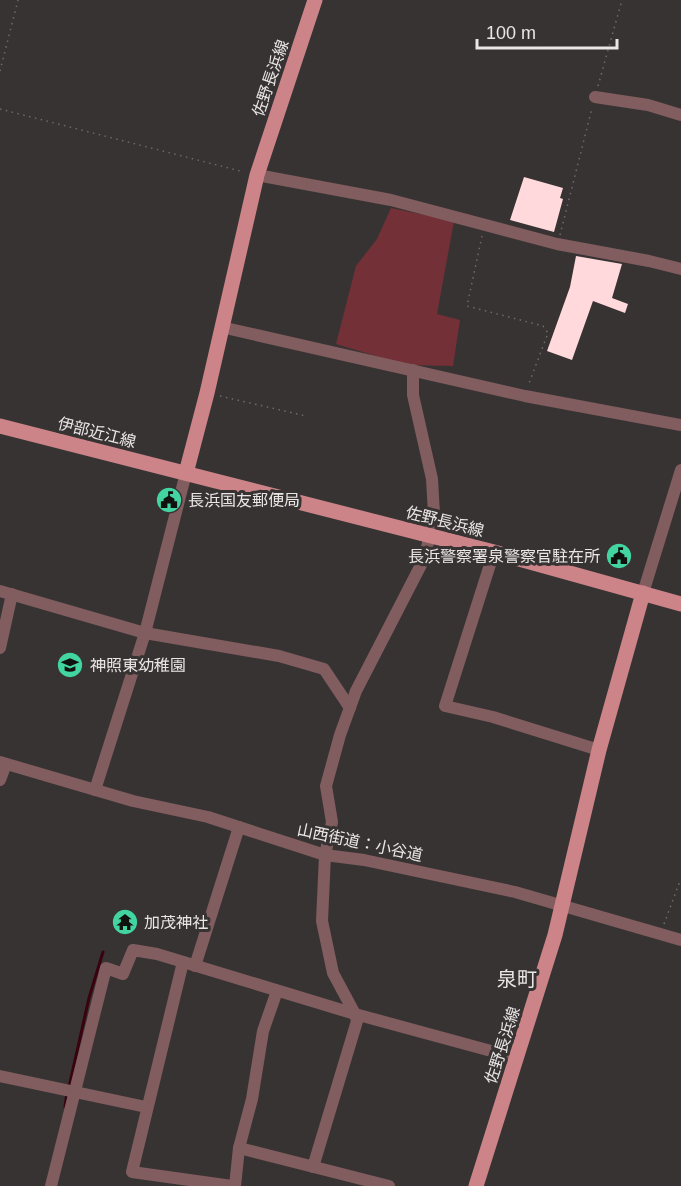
<svg xmlns="http://www.w3.org/2000/svg" width="681" height="1186" viewBox="0 0 681 1186" font-family="Arial,'Noto Sans JP',sans-serif">
	<style>
		.green { fill: #733037 }
		.lines { fill: none; stroke-linecap: round; stroke-linejoin: round }
		.stream { stroke: #39020e; stroke-width: 3 }
		.building { fill: #ffd9db }
		.path { stroke: #706b6b; stroke-width: 1.5; stroke-dasharray: 1.5 4.5; stroke-linecap: butt }
		.minor { stroke: #815d5f; stroke-width: 12 }
		.major { stroke: #cc8488; stroke-width: 15 }
		.labels { text-anchor: middle; stroke-width: 6; stroke-linejoin: round; paint-order: stroke }
		.street-label { font-size: 16px; fill: #eae6e6; stroke: #383333 }
		.poi-label { font-size: 16px; fill: #eae6e6; stroke: #383333; text-anchor: start }
		.quarter-label { font-size: 20px; fill: #eae6e6; stroke: #383333 }
	</style>
	<rect width="100%" height="100%" fill="#383333"/>
	<!-- green -->
	<polygon class="green" points="391,208 454,221 437,314 460,320 453,366 406,365 336,344 356,266 377,239"/>
	<g class="lines">
		<!-- stream -->
		<g class="stream">
			<polyline points="69,1087 89,998 103,952"/>
			<polyline points="65,1107 67,1093"/>
		</g>
	</g>
	<!-- building -->
	<g class="building">
		<polygon points="524,177 563,188 560,198 563,199 554,232 510,220"/>
		<polygon points="576,256 622,264 612,298 628,304 625,313 593,301 572,360 547,351 570,287"/>
	</g>
	<g class="lines">
		<!-- path -->
		<g class="path">
			<polyline points="0,71 18,0"/>
			<polyline points="598,86 622,0"/>
			<polyline points="0,109 244,172"/>
			<polyline points="560,235 592,108"/>
			<polyline points="482,236 467,306 543,326 548,333 528,386"/>
			<polyline points="220,396 306,416"/>
			<polyline points="664,924 680,881"/>
		</g>
		<!-- minor -->
		<g class="minor">
			<polyline points="595,97 648,105 681,115"/>
			<polyline points="257,175 391,200 557,244 649,261 681,269"/>
			<polyline points="221,327 525,396 681,425"/>
			<polyline points="494,552 445,706 493,717 599,750"/>
			<polyline points="0,591 145,633 279,656 324,669 350,708"/>
			<polyline points="643,593 681,470"/>
			<polyline points="0,648 12,594"/>
			<polyline points="0,762 133,801 208,817 325,855 364,860 515,892 681,940"/>
			<polyline points="0,780 6,764"/>
			<polyline points="95,790 145,633 186,473"/>
			<polyline points="183,962 132,1172 232,1186"/>
			<polyline points="195,966 239,827"/>
			<polyline points="0,1076 146,1107"/>
			<polyline points="239,1148 389,1186"/>
			<polyline points="313,1167 357,1021 355,1014 333,973 322,921 325,855 332,822 326,786 340,735 356,691 423,561 430,536 434,514 432,479 413,395 413,370"/>
			<polyline points="51,1186 106,968 123,974 133,950 157,954 355,1014 517,1058"/>
			<polyline points="235,1186 239,1148 252,1099 263,1031 277,991"/>
		</g>
		<!-- major -->
		<g class="major">
			<polyline points="0,426 494,552 681,604"/>
			<polyline points="186,473 207,393 257,175 315,0"/>
			<polyline points="476,1186 555,935 599,750 643,593"/>
		</g>
	</g>
	<!-- icons -->
	<defs>
		<g id="civic-disc" transform="scale(1.35)"><circle r="9.5" fill="#42d4a1" stroke="#383333"/><path d="M-.6-6.5H3V-4.5H.6V-3L4-1V1h2V6H-6V1h2V-1L-.6-3ZM-1.2 2.5V6h2.4V2.5Z" fill="#111"/></g>
		<g id="school-disc" transform="scale(1.35)"><circle r="9.5" fill="#42d4a1" stroke="#383333"/><path d="M0-5L7-2L0 1L-7-2ZM-4 1L0 2.5L4 1V4Q0 6-4 4Z" fill="#111"/></g>
		<g id="temple-disc" transform="scale(1.35)"><circle r="9.5" fill="#42d4a1" stroke="#383333"/><path d="M0-6L5-2H3V0L6.5 2.5H4V6H1.5V3h-3V6H-4V2.5H-6.5L-3 0V-2H-5Z" fill="#111"/></g>
	</defs>
	<g fill-rule="evenodd">
		<use href="#civic-disc" x="169" y="500"/>
		<use href="#civic-disc" x="619" y="556"/>
		<use href="#school-disc" x="70" y="665"/>
		<use href="#temple-disc" x="125" y="922"/>
	</g>
	<g class="labels">
		<!-- street labels -->
		<g class="street-label">
			<text transform="translate(270 78) rotate(-71)" y="6">佐野長浜線</text>
			<text transform="translate(97 432) rotate(14)" y="6">伊部近江線</text>
			<text transform="translate(445 521) rotate(14)" y="6">佐野長浜線</text>
			<text transform="translate(360 842) rotate(12)" y="6">山西街道：小谷道</text>
			<text transform="translate(502 1045) rotate(-72)" y="6">佐野長浜線</text>
		</g>
		<!-- poi labels -->
		<g class="poi-label">
			<text x="188" y="506">長浜国友郵便局</text>
			<text x="600" y="562" text-anchor="end">長浜警察署泉警察官駐在所</text>
			<text x="90" y="671">神照東幼稚園</text>
			<text x="144" y="928">加茂神社</text>
		</g>
		<!-- quarter labels -->
		<g class="quarter-label">
			<text x="517" y="986">泉町</text>
		</g>
	</g>
	<!-- scale -->
	<path d="M477 39v9h140v-9" fill="none" stroke="#eae6e6" stroke-width="3"/>
	<text x="486" y="39" font-size="18" fill="#eae6e6" stroke="#383333" stroke-width="4.5" paint-order="stroke">100 m</text>
</svg>
